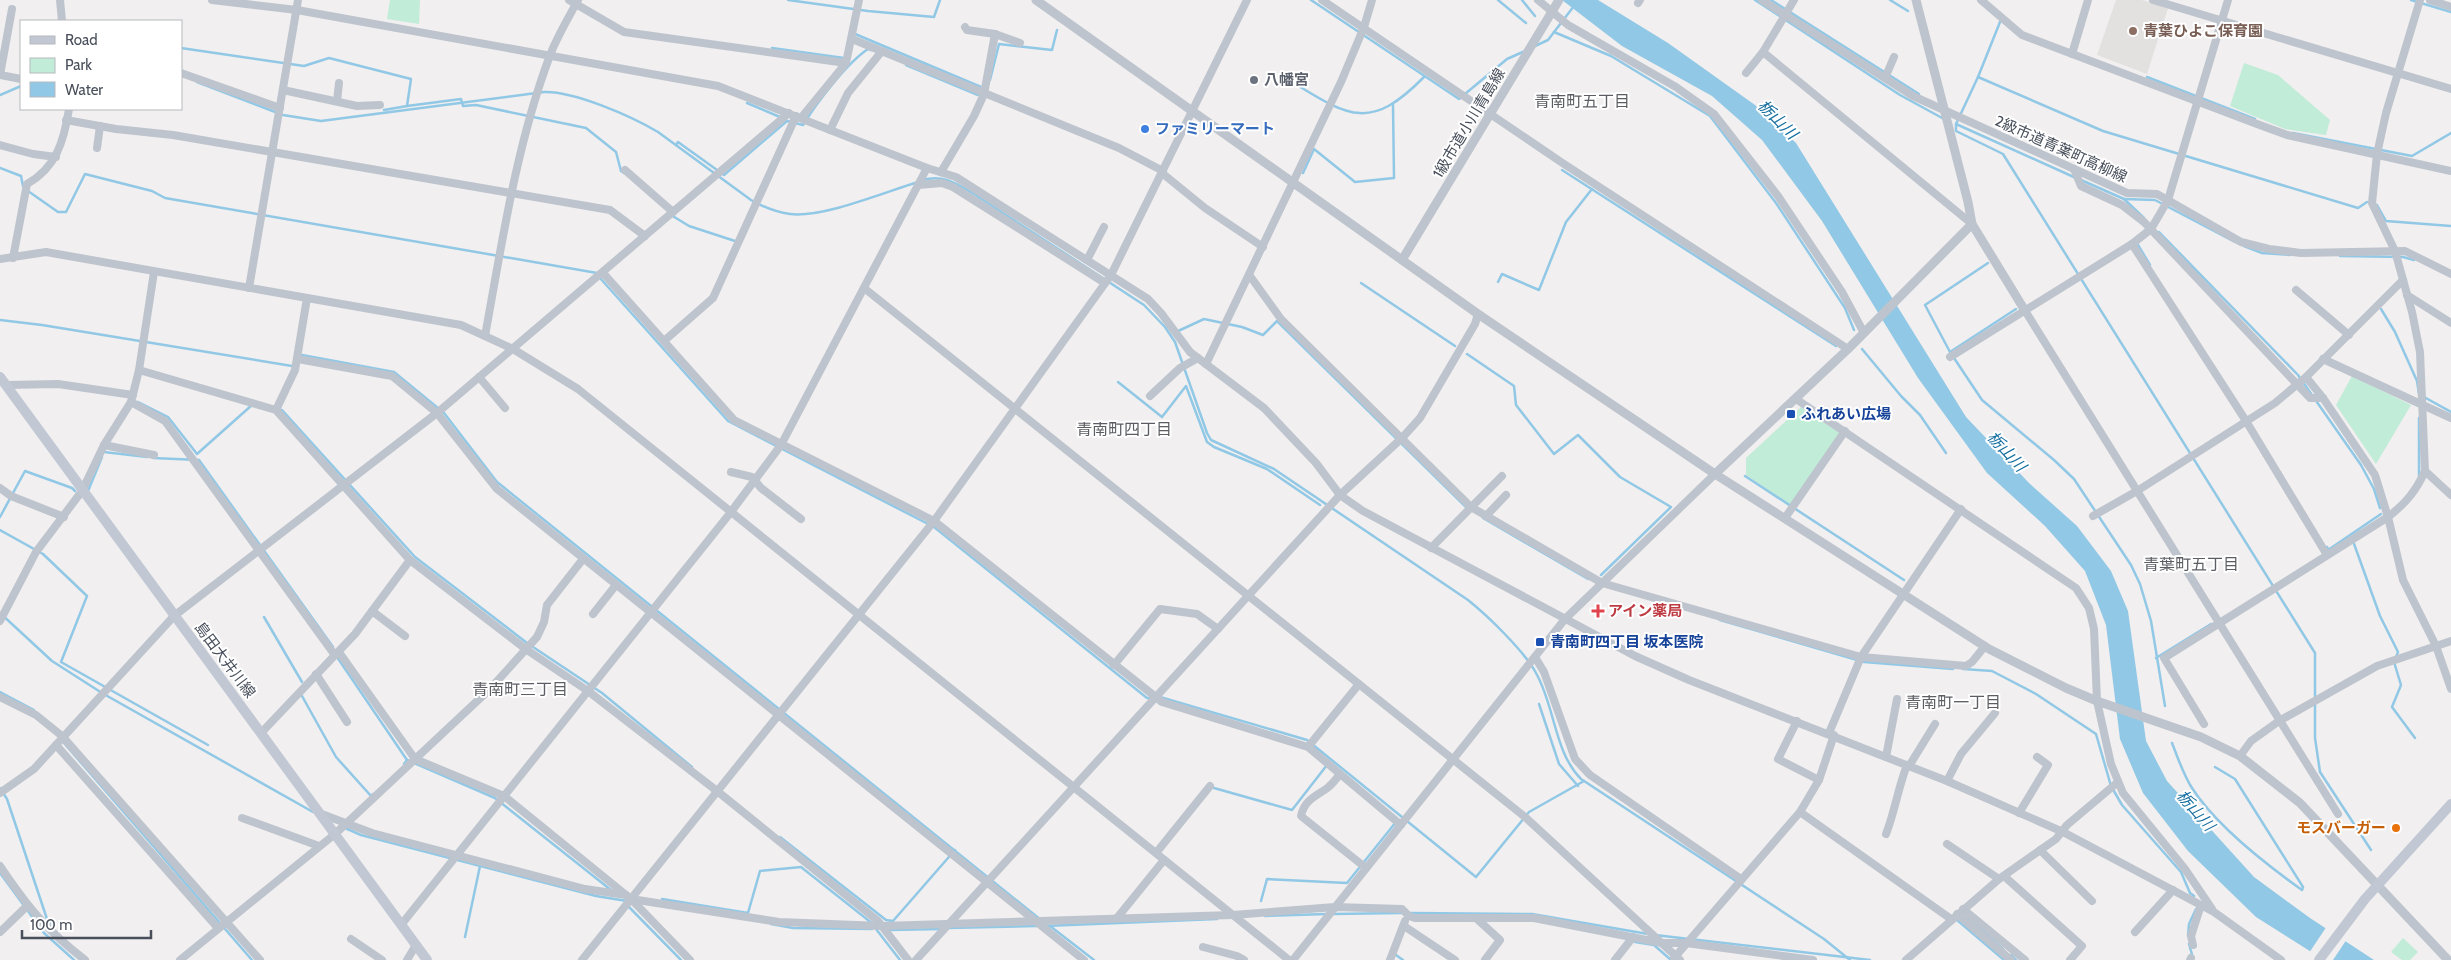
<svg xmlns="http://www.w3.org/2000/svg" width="2451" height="960" viewBox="0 0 2451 960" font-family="Cabin,'Noto Sans JP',sans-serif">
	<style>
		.education { fill: #e2e1e0 }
		.green { fill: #c1ecd8 }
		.water { fill: #91c8e6 }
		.pier { fill: #f1efef }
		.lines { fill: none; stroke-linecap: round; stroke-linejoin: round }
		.stream { stroke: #91c8e6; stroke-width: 2.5 }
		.minor { stroke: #bec4cd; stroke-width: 8 }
		.tertiary { stroke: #bec4cd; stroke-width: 9 }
		.secondary { stroke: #c1c8d4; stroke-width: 10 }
		.education-dot { fill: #8d6e63; stroke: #fff; stroke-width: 2 }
		.worship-dot { fill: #6b7280; stroke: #fff; stroke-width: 2 }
		.shop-dot { fill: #3f7fe0; stroke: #fff; stroke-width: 2 }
		.transit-dot { fill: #1a4fb4; stroke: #fff; stroke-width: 2 }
		.health-dot { fill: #e0444e; stroke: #fff; stroke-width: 2 }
		.food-dot { fill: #e8710a; stroke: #fff; stroke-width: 2 }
		.labels { text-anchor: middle; stroke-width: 4; stroke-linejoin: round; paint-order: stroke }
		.education-label { font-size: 15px; font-weight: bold; fill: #785e54; stroke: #fff; text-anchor: start }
		.worship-label { font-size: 15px; font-weight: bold; fill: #5b616d; stroke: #fff; text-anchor: start }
		.street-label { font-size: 15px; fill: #484f5b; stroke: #fff }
		.shop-label { font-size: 15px; font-weight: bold; fill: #366cbe; stroke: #fff; text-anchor: start }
		.transit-label { font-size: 15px; font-weight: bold; fill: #164399; stroke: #fff; text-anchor: start }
		.health-label { font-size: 15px; font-weight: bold; fill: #be3a42; stroke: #fff; text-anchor: start }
		.food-label { font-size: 15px; font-weight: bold; fill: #c56008; stroke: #fff; text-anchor: end }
		.neighbourhood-label { font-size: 16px; fill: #5c5e63; stroke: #fff }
		.water-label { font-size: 16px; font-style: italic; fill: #166fa0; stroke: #fff }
	</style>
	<rect width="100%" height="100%" fill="#f1efef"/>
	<!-- education -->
	<polygon class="education" points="2116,0 2142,0 2168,8 2147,74 2097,55"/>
	<!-- green -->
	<g class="green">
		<polygon points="390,0 420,0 419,24 387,19"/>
		<polygon points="2244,63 2278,75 2330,120 2326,135 2285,129 2230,106"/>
		<polygon points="2352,376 2411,405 2376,464 2336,405"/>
		<polygon points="1801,407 1841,434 1791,506 1746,475 1746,458"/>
		<polygon points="2403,938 2418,952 2410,960 2402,960 2391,952"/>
	</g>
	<!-- water -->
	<polygon class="water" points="1562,0 1598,0 1668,43 1755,105 1796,143 1966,417 2029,483 2077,526 2111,571 2128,611 2146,741 2167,781 2254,877 2310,918 2374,960 2324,960 2256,917 2188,851 2143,793 2120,739 2106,625 2085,571 2045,526 1987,473 1918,378 1822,221 1762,140 1712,96 1622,46"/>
	<!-- pier -->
	<polygon class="pier" points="2327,926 2347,939 2333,960 2319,960 2309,953"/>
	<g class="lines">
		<!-- stream -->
		<g class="stream">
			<polyline points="788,0 868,11 934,17 940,0"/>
			<polyline points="1311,0 1459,99 1461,98"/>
			<polyline points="1498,0 1526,23"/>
			<polyline points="1522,0 1535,16"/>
			<polyline points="1755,0 1900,95 1944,119"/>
			<polyline points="1771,0 1919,94"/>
			<polyline points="1890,0 1908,11"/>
			<polyline points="2411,0 2451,12"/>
			<polyline points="2000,22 1978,77 1956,124 1956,131 2003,154 2315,653 2315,738 2320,772 2371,850"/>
			<polyline points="1554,32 1611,56 1710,116 1776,203 1845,308 1854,330"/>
			<polyline points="855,34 981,87"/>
			<polyline points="1535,46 1548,40 1574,6"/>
			<polyline points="181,48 304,66 329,58 411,79 407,106 384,110"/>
			<polyline points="772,48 844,58"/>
			<polyline points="906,65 978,95 980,87"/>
			<polyline points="1978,77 2103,131 2358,208 2367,202"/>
			<polyline points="2147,77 2255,119"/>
			<polyline points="990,80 999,44 1052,50 1057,30"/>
			<path d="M1289,80C1349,117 1370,132 1424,77"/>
			<path d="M197,82L283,115L321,121L544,92C574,91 631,116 658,132L751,200C763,207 776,212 790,214C823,218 885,192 918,182"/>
			<polyline points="1465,94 1507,59 1525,51"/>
			<polyline points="0,95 21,86"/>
			<polyline points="747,103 780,117"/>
			<polyline points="407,106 461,99 463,106 476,105 586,128 616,152 621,171 624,173"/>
			<polyline points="1956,124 2076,178"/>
			<polyline points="2293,133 2412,156 2451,133"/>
			<path d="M676,145L678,142L724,175L787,121L803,125C817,102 847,63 868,49L871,50"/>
			<polyline points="0,168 21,176 23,186"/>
			<polyline points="1562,170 1836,346"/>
			<polyline points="1303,173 1314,149 1355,182 1394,178 1393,105"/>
			<path d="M923,180C943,174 957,184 974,194L1144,305L1165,327L1175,342L1207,433L1211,440L1274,469L1468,600C1488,616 1524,651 1536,673C1555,706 1554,752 1581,779L1824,939L1850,960"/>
			<polyline points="2081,180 2124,199 2144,218"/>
			<polyline points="28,191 58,212 66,212 85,174 152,191 165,198 597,273"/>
			<polyline points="2124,199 2155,200 2235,242"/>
			<polyline points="2377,205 2386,221 2451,226"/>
			<polyline points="671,215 689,226 735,241"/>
			<polyline points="2159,232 2298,375 2361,465 2374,489 2380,508"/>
			<polyline points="2138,245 2150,265"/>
			<polyline points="2244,246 2262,253 2290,255"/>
			<polyline points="2340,256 2403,257 2414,260"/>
			<polyline points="600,278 728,421 934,527 1147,698 1152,698"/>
			<polyline points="1498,282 1502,274 1539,290 1566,222 1592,189"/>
			<polyline points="1361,283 1455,346"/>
			<polyline points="2016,309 1950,352 1982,400 2054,460 2074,479 2131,565 2140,584 2151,621 2165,706"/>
			<polyline points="2381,309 2395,332 2417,381 2419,394"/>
			<polyline points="0,320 42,325 292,366"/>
			<polyline points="1176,332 1204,319 1242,327 1263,335 1277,321 1467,508"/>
			<polyline points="1862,349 1901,396 1920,415 1946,453"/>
			<polyline points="1950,352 1925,305 1988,263"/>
			<polyline points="1467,354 1514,386 1516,405 1554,454 1578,435 1620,477 1671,507 1601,575"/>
			<polyline points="302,355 394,372 444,413 497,482 1041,920"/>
			<polyline points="1118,382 1162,417 1186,386 1207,442 1214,447 1267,469 1320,505"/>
			<polyline points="2424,397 2451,412"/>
			<polyline points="138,402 168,417 197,454 252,405"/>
			<polyline points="278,410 282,410 415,557 527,643 602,693 692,767"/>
			<polyline points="104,452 147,457"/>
			<polyline points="153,458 199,460 333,647"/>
			<polyline points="1745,476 1904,580"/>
			<polyline points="2419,477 2419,418"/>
			<polyline points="88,491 102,457"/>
			<polyline points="0,517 25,471 72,488 75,491"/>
			<polyline points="1483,518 1588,579"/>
			<polyline points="0,530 43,554 87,596 61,662 208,745"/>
			<polyline points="2353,541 2380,616 2398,652 2396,657"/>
			<polyline points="2327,547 2328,550 2381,514"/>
			<polyline points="0,613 52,661 102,693 313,812"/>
			<polyline points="264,617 302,682"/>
			<polyline points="1720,620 1864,662 1953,669"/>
			<polyline points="337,657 407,760"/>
			<polyline points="2156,658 2211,624"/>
			<polyline points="2394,662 2401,685 2392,707 2415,738"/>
			<polyline points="1963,669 1992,671 2036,694 2096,734 2111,786 2122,805 2181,872 2190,893 2194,896"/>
			<polyline points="0,692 34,710"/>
			<polyline points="302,696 336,757 371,796 373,794"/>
			<polyline points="1160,697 1307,740 1476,877 1529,812 1584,781"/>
			<polyline points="1539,704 1559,764 1578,786"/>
			<polyline points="64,743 252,960"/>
			<path d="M2172,743C2178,758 2183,774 2192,788C2215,824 2267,865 2302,890L2303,887L2235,779L2215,767"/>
			<polyline points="404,764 407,760 495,798 611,890"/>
			<polyline points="0,788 7,799 47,919 52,926"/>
			<polyline points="1214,788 1292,810 1327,765"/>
			<polyline points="345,828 361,835 596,896 627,901"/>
			<polyline points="780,837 886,920 893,921 955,850"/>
			<polyline points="0,873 44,933 74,960"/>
			<polyline points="662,899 748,913 760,871 801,867 873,924"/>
			<polyline points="1261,901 1267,879 1347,883 1396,822"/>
			<polyline points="628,906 681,960"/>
			<polyline points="1410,913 1532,914 1648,934"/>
			<polyline points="1332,914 1402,913"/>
			<polyline points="1265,916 1327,914"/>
			<polyline points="1968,918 2003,949"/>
			<polyline points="1957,920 2004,960"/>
			<polyline points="771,924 793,928 872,929"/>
			<polyline points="1045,926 1217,919"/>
			<polyline points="1050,926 1094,960"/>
			<polyline points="948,928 1037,926"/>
			<polyline points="876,929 900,960"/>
			<polyline points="888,930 942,929"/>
			<polyline points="1655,935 1870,960"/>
			<polyline points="2188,936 2189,924 2196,909"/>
			<polyline points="465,937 480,866"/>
			<polyline points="1635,942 1654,945 1671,960"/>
			<polyline points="2189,944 2193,958"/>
			<polyline points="1396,955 1403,960"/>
			<polyline points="2011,955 2016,960"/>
		</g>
		<!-- minor -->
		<g class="minor">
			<polyline points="60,0 62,21"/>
			<polyline points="212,0 297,10 718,86 927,168 956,177 1148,299 1161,313 1190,352 1264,408 1316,463 1340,495 1363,511 1635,656 1689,680 1947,781 2063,832 2214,912 2281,960"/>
			<polyline points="569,0 624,32 846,63"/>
			<polyline points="1322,0 1561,162 1848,349"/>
			<polyline points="1538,0 1568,25 1676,87 1714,114 1778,196 1842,292 1864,333"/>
			<polyline points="1762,0 1913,96 2127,193 2157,194 2241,242 2269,249 2301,253 2405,251 2451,274"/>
			<polyline points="1981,0 2022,35 2257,124 2287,135 2451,171"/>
			<polyline points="2153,0 2451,89"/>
			<polyline points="2430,0 2451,7"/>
			<polyline points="1638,3 1640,0"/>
			<polyline points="965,27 967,30 995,34 1020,43"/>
			<polyline points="852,39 1119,148 1163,171"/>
			<polyline points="1763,52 1972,224"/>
			<polyline points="2072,54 2088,0"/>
			<polyline points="181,73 280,108"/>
			<polyline points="1746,73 1763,52 1794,0"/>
			<polyline points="0,75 12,9"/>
			<polyline points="0,75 21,79"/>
			<polyline points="1885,78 1894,57"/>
			<polyline points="283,90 357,106 380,105"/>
			<polyline points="337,101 339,83"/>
			<polyline points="801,118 846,63 859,0"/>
			<polyline points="66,120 116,129 173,135 610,210 645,236"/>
			<polyline points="830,130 848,93 882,51"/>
			<polyline points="0,145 33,154 56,157"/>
			<polyline points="97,148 100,126"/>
			<polyline points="2074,169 2081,186 2122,205 2144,222 2310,398 2323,398"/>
			<polyline points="625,170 673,212"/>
			<polyline points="941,172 974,116 984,94 995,34"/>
			<polyline points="1162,173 1205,208 1263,247"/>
			<polyline points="918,185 942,183 953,187 1105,283"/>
			<polyline points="2132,244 2246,421 2327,555"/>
			<path d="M13,258L27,184C56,168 64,141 69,109"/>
			<polyline points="0,259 46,252 461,325 513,349 578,389 1289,960"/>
			<polyline points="1087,260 1104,227"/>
			<polyline points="603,273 734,420 934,521 1162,702 1308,747 1401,825"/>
			<polyline points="1250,276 1281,319 1471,507 1602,583 1861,657 1966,666 1972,662 1985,646"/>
			<polyline points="249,288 298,0"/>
			<polyline points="864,288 1525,817 1680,960"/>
			<polyline points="2296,290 2349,335"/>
			<polyline points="2407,295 2451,323"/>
			<polyline points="2024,309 2338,814"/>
			<path d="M485,336C502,243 516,147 549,58C556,38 568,19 578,0"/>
			<polyline points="664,341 713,298 796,116"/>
			<polyline points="1950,357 2132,244 2151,229 2168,200 2228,0"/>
			<polyline points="298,359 392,376 437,413 497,489 1084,960"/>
			<polyline points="2323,359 2451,418"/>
			<polyline points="1206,364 1341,82 1364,27 1372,0"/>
			<polyline points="139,370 276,410 410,560 527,650 588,691 717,791 878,921 908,960"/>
			<polyline points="479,377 505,408"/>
			<polyline points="2306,377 2323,398 2375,475 2388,517 2403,580 2436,646 2451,689"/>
			<polyline points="6,385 58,384 133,395"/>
			<polyline points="1150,396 1180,368 1198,358"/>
			<polyline points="1796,399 2076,588 2089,608 2094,629 2097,701 2111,764 2123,793 2185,869 2212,909"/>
			<polyline points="131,402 165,421 334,654 341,655 415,759 504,796 631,899 690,960"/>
			<polyline points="276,410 295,370 307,298"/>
			<polyline points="104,445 154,455"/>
			<polyline points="2425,471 2451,495"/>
			<polyline points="731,472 752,477 761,488 801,519"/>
			<polyline points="0,488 11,496 64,517"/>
			<polyline points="1486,516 1506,495"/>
			<polyline points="2093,516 2137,491 2275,403 2306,377 2403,280"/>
			<polyline points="1785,518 1845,431"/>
			<polyline points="1431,548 1502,476"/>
			<polyline points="372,611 405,636"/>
			<polyline points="593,614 616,585"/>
			<polyline points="0,621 36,552 82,491 104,445 131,402 139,370 154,272"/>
			<polyline points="1535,657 1544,672 1575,759 1590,775 1741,879"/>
			<polyline points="1114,665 1160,609 1197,614 1218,629"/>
			<polyline points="316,674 347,722"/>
			<polyline points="0,697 36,715 62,736 260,960"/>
			<polyline points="1797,721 1778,759 1819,780"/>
			<path d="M2204,724L2164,658L2388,517C2406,503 2416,491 2425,471L2420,352L2412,312L2395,251L2372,203L2377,154L2386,113L2420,0"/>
			<polyline points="261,733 355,634 410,560"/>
			<polyline points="1829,733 1861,657 1961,509"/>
			<polyline points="56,745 218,928"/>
			<polyline points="1308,747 1359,684"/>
			<polyline points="2240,756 2251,741 2279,721 2377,666 2451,641"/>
			<polyline points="1886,757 1897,699"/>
			<polyline points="1909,766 1935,724"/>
			<path d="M1340,774C1336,779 1332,785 1326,789C1314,797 1304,801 1301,816L1366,868"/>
			<polyline points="1947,781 1961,754 1995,713"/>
			<polyline points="0,793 34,769 174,616 437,413 789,113"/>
			<polyline points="1800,812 1951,919"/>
			<polyline points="319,813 372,833 585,889 626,895"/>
			<polyline points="2019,813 2048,765 2037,757"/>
			<polyline points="242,818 319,846"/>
			<path d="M1886,834C1895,811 1898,788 1907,765"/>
			<polyline points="1947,844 1999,879"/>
			<polyline points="2040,850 2092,901"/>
			<polyline points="1156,853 1210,786"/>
			<path d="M0,866C27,906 46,930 85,960"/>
			<polyline points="2004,876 2082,946 2070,960"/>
			<polyline points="631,899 779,922 882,926 1233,915 1335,907 1402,909 1409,916 1415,918 1534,918 1662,943 1686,943 1813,960"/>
			<polyline points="1963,909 2025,960"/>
			<polyline points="1957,914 2011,960"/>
			<polyline points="1117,918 1164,860"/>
			<polyline points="1476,918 1500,940 1485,960"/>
			<polyline points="401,925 731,512 781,445 927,168"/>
			<polyline points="1404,926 1455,960"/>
			<polyline points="0,932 27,906"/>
			<polyline points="2135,932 2173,890"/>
			<polyline points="351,939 382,960"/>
			<polyline points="2193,945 2191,936 2201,905"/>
			<polyline points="1203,947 1237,956 1244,960"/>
			<polyline points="1674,958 1800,812 1819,780 1834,735"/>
			<polyline points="180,960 335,834 490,689 537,637 544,622 547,605 583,559"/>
			<polyline points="407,960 416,945"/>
			<polyline points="582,960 934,521 1111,275 1247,0"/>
			<polyline points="916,960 1340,495 1402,438 1420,418 1475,324 1478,314"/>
			<polyline points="1293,960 1565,619 1715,474"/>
			<polyline points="1390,960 1405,921"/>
			<polyline points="1615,960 1633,937"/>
			<polyline points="1906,960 1999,879 2056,839 2067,825 2118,782"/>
			<polyline points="2190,960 2191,958"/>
		</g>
		<!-- tertiary -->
		<g class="tertiary">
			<polyline points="1036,0 1478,314 1715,474 1989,649 2066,688 2097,701 2201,737 2240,756 2300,803 2448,960"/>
			<polyline points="1916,0 1968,202 1972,224 2024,309"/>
			<polyline points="1402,260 1559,0"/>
			<polyline points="1715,474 1848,349 1972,224"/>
		</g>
		<!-- secondary -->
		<g class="secondary">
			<polyline points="0,377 427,960"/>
			<polyline points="2319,960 2365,899 2451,804"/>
		</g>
	</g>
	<!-- markers -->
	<circle class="education-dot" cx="2133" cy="31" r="5"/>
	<circle class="worship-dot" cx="1254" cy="80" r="5"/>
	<circle class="shop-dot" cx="1145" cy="129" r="5"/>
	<g class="transit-dot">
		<rect x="1786" y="409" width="10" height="10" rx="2.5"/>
		<rect x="1535" y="637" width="10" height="10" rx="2.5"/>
	</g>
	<path class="health-dot" d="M1595.5 603.5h5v5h5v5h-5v5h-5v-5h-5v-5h5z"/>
	<circle class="food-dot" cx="2396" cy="828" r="5"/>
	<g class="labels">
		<!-- education labels -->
		<g class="education-label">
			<text x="2143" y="36">青葉ひよこ保育園</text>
		</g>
		<!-- worship labels -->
		<g class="worship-label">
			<text x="1264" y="85">八幡宮</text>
		</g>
		<!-- street labels -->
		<g class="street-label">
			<text transform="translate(1469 123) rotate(-59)" y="5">1級市道小川青島線</text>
			<text transform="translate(2061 149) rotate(24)" y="5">2級市道青葉町高柳線</text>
			<text transform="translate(225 660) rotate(53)" y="5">島田大井川線</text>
		</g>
		<!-- shop labels -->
		<g class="shop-label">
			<text x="1155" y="134">ファミリーマート</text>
		</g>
		<!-- transit labels -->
		<g class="transit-label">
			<text x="1801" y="419">ふれあい広場</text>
			<text x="1550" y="647">青南町四丁目 坂本医院</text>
		</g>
		<!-- health labels -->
		<g class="health-label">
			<text x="1608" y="616">アイン薬局</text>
		</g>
		<!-- food labels -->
		<g class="food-label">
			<text x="2386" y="833">モスバーガー</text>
		</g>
		<!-- neighbourhood labels -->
		<g class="neighbourhood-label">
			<text x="1582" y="107">青南町五丁目</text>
			<text x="1124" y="435">青南町四丁目</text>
			<text x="2191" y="570">青葉町五丁目</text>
			<text x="520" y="695">青南町三丁目</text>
			<text x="1953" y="708">青南町一丁目</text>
		</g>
		<!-- water labels -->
		<g class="water-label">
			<text transform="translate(1778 119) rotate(45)" y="6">栃山川</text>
			<text transform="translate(2007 451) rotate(47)" y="6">栃山川</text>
			<text transform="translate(2196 810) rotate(49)" y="6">栃山川</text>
		</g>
	</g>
	<!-- legend -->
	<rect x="20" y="20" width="162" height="90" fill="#ffffff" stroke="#b6b9bd"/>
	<rect x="30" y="36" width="25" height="8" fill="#c1c8d4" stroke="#b6b9bd"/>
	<text x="65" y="45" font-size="15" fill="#484f5b">Road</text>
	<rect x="30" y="58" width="25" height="15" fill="#c1ecd8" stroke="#b6b9bd"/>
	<text x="65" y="70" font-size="15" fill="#484f5b">Park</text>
	<rect x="30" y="82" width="25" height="15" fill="#91c8e6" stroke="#b6b9bd"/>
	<text x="65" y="95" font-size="15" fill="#484f5b">Water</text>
	<!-- scale -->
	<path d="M22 930v8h129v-8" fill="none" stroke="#484f5b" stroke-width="2.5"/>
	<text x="30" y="930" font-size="15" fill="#484f5b" stroke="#ffffff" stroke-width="4" paint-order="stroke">100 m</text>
</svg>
